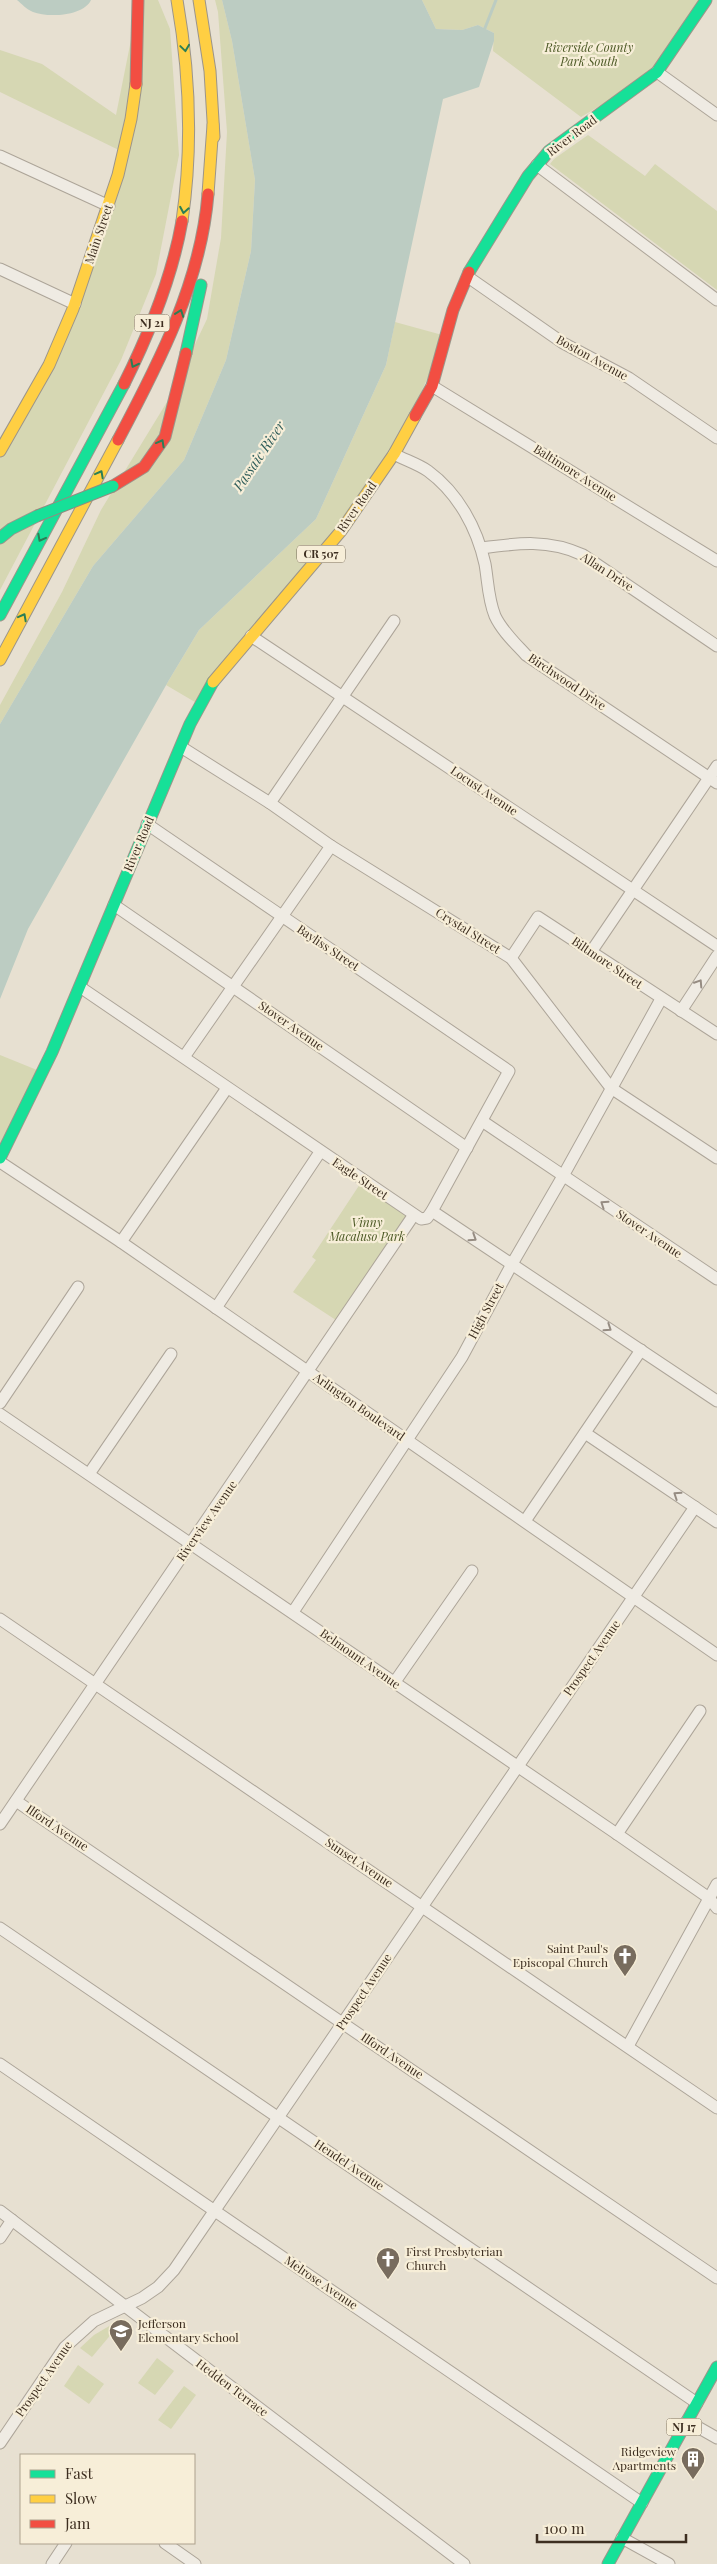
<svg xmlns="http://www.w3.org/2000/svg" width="717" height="2564" viewBox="0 0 717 2564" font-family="'Playfair Display',serif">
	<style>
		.green { fill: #d6d7b3 }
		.water { fill: #bcccc2 }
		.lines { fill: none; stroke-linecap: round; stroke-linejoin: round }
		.stream { stroke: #bcccc2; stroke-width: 3 }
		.street-casing { stroke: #ada599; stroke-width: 13 }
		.fast-casing { stroke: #9c958a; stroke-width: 13 }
		.slow-casing { stroke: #9c958a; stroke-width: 13 }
		.jam-casing { stroke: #9c958a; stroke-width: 13 }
		.street { stroke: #efebe3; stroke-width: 11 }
		.fast { stroke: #16e098; stroke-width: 11 }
		.slow { stroke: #ffcf43; stroke-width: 11 }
		.jam { stroke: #f24e42; stroke-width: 11 }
		.fast-bridge-casing { stroke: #928b80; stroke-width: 13; stroke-linecap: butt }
		.fast-bridge { stroke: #16e098; stroke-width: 11 }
		.oneway { stroke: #2b7e56 }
		.oneway2 { stroke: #968c82 }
		.labels { text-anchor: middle; stroke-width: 4.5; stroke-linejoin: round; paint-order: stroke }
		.shield { fill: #f7eed8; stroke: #756857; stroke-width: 1 }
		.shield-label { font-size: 11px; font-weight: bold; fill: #3d2e20 }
		.park-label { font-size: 12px; font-style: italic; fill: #4d5a26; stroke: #f7eed8 }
		.street-label { font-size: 12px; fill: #3d2e20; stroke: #f7eed8 }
		.poi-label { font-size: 12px; fill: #3d2e20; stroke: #f7eed8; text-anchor: end }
		.water-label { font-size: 14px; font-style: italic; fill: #2f5d5a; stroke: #f7eed8 }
	</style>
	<rect width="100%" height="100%" fill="#e7e0d1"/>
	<!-- green -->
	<g class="green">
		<polygon points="133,0 158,0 170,29 179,155 156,274 121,360 0,590 0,458 57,359 129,155 0,92 0,50 42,64 116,115 134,25"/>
		<polygon points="215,0 222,0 232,41 255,180 251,251 226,360 184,460 93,566 0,724 0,705 62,592 101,510 170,397 207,319 221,238 227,132 218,12"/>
		<polygon points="422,0 706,0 657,72 581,117 493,51 494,33 478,25 462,30 436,29"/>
		<polygon points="588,135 645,176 655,164 717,211 717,290 550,164 554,159"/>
		<polygon points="395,322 446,336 394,454 200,705 166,685 199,630 316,519 386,365"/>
		<polygon points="0,1055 42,1072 0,1158"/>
		<polygon points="362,1181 413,1216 342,1324 293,1292 316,1260 312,1257"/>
		<polygon points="111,2325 113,2332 92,2357 80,2348 94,2335"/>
		<polygon points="157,2358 174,2371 155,2395 138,2383"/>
		<polygon points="78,2365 104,2384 89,2404 64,2386"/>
		<polygon points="184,2386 196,2395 171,2429 158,2420"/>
	</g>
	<!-- water -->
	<g class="water">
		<path d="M17,0H91C84,16 48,18 33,12C26,9 22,4 17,0Z"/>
		<polygon points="222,0 422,0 436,29 462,30 478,25 494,33 494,41 479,87 443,99 386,365 316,519 199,630 169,680 28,929 0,999 0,724 93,566 184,460 226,360 251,251 255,180 232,41"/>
	</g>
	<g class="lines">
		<!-- stream -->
		<polyline class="stream" points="485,28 496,0"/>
		<!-- street casing -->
		<g class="street-casing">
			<g id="street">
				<polyline points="657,72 717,115"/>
				<polyline points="0,156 109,206"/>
				<polyline points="537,165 717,300"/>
				<polyline points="0,269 75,304"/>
				<polyline points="468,277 563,343 629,378 717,438"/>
				<polyline points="432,386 717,561"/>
				<path d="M394,454C405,460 418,464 428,471C458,493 477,528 485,564C488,581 488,599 495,616C502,631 515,643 526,655L717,783"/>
				<path d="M481,548C518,543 549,539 583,555L717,646"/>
				<polyline points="251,636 717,946"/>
				<polyline points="181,747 270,803 331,846 511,958 611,1088 717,1158"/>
				<polyline points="270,803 394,621"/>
				<polyline points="114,905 467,1148"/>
				<polyline points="591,952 717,766"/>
				<polyline points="511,958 538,917 717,1034"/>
				<polyline points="80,987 421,1219 427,1218 432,1211 509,1071 147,824"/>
				<polyline points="681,1011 717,956"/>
				<polyline points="184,1057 331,846"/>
				<polyline points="482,1121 717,1279"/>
				<polyline points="0,1162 121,1242 717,1655"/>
				<polyline points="432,1211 717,1401"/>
				<polyline points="121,1242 227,1088"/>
				<polyline points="216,1308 320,1152"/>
				<polyline points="0,1403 78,1287"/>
				<polyline points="0,1414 617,1834 709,1898 717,1908"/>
				<polyline points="585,1433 717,1522"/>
				<polyline points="89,1474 171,1354"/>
				<polyline points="525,1521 641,1350"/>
				<polyline points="293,1612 462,1357 512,1264 563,1176 661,999"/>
				<polyline points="0,1619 717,2108"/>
				<polyline points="394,1683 472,1571"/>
				<polyline points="16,1801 717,2278"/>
				<polyline points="0,1824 413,1216"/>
				<polyline points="617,1834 700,1711"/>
				<polyline points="0,1928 697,2403"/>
				<polyline points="628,2046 717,1884"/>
				<polyline points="0,2064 642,2503"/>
				<polyline points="0,2211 464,2564"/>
				<polyline points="0,2238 12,2220"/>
				<polyline points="687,2421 717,2438"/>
				<polyline points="0,2443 65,2347 94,2321 142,2298 158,2287 174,2270 695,1507"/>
				<polyline points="622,2538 669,2564"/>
				<polyline points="165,2543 195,2564"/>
				<polyline points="52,2564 66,2543"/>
			</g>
		</g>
		<!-- fast casing -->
		<g class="fast-casing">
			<g id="fast">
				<polyline points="469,272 528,176 549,151 657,72 706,0"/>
				<polyline points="186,353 201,285"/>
				<polyline points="0,538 11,529 37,516"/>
				<polyline points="0,615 124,384"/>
				<polyline points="0,1158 52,1052 190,724 213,682"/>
				<polyline points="608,2564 717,2367"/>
			</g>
		</g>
		<!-- slow casing -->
		<g class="slow-casing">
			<g id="slow">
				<path d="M177,0C190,74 193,146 182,221"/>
				<polyline points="199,0 210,71 214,137"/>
				<polyline points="208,194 213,125"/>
				<polyline points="0,451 49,365 73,309 118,175 131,119 136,84"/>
				<polyline points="0,660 118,440"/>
				<polyline points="213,682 341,531 394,454 415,416"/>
			</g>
		</g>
		<!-- jam casing -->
		<g class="jam-casing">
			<g id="jam">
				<polyline points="136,84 138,0"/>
				<path d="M124,384C150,332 172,278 182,221"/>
				<polyline points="415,416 432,386 453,310 469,272"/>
				<path d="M118,440C159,363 201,282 208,194"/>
				<polyline points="113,486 144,467 165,437 186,353"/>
			</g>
		</g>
		<!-- street -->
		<use href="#street" class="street"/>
		<!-- fast -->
		<use href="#fast" class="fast"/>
		<!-- slow -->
		<use href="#slow" class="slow"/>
		<!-- jam -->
		<use href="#jam" class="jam"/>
		<!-- fast-bridge casing -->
		<g class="fast-bridge-casing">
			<polyline id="fast-bridge" points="37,516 113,486"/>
		</g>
		<!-- fast-bridge -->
		<use href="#fast-bridge" class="fast-bridge"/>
	</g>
	<!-- one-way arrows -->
	<defs><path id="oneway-chevron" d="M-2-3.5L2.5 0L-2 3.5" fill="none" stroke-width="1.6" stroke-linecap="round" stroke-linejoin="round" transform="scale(1.25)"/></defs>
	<g class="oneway">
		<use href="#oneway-chevron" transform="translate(185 48) rotate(82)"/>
		<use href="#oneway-chevron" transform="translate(184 210) rotate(100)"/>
		<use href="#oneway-chevron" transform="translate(180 313) rotate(-70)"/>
		<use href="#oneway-chevron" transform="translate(134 364) rotate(117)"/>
		<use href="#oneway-chevron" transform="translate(161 443) rotate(-61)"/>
		<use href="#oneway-chevron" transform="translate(100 474) rotate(-62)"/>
		<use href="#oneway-chevron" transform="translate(41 538) rotate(118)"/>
		<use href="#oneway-chevron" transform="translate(23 617) rotate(-62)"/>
	</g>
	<g class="oneway2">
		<use href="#oneway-chevron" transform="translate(699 983) rotate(-57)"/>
		<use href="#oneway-chevron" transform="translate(604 1204) rotate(-146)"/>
		<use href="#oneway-chevron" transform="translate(473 1238) rotate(33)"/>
		<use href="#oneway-chevron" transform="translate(608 1328) rotate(34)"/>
		<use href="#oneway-chevron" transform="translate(677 1495) rotate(-146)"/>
	</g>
	<!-- icons -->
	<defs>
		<g id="church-pin" transform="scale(1.25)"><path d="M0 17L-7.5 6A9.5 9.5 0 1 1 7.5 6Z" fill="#786c5e" stroke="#f7eed8"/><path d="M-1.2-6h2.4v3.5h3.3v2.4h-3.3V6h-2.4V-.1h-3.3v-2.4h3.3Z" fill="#fff"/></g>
		<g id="school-pin" transform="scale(1.25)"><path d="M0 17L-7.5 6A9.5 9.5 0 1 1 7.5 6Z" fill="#786c5e" stroke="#f7eed8"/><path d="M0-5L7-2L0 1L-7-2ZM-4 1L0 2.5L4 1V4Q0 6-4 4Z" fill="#fff"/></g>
		<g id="building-pin" transform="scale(1.25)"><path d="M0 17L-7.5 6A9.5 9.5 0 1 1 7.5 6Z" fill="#786c5e" stroke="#f7eed8"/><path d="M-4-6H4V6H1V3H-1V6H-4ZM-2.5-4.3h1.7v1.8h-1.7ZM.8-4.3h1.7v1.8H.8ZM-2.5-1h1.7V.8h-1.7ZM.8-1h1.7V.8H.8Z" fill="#fff"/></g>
	</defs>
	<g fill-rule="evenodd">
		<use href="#church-pin" x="625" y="1956"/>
		<use href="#church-pin" x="388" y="2259"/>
		<use href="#school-pin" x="121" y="2331"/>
		<use href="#building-pin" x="693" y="2459"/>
	</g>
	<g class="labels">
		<!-- shield labels -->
		<g class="shield">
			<rect x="134.5" y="314.5" width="35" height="17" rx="4"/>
			<rect x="297" y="545.5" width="48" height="17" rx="4"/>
			<rect x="666.5" y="2418.5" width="35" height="17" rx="4"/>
		</g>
		<g class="shield-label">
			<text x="152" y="327">NJ 21</text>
			<text x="321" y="558">CR 507</text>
			<text x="684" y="2431">NJ 17</text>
		</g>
		<!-- park labels -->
		<g class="park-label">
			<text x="589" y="52">Riverside County<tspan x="589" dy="14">Park South</tspan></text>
			<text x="367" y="1227">Vinny<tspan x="367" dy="14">Macaluso Park</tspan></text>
		</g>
		<!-- street labels -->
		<g class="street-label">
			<text transform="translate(572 136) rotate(-37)" y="4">River Road</text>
			<text transform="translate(99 234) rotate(-71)" y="4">Main Street</text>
			<text transform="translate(592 358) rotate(29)" y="4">Boston Avenue</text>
			<text transform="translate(575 473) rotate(32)" y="4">Baltimore Avenue</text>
			<text transform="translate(357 507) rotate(-55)" y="4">River Road</text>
			<text transform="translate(607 572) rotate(33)" y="4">Allan Drive</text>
			<text transform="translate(567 682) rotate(34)" y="4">Birchwood Drive</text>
			<text transform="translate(484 791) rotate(34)" y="4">Locust Avenue</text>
			<text transform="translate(139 844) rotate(-67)" y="4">River Road</text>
			<text transform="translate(468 931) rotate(32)" y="4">Crystal Street</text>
			<text transform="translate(328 948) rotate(34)" y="4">Bayliss Street</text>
			<text transform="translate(607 963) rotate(34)" y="4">Biltmore Street</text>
			<text transform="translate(291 1026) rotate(35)" y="4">Stover Avenue</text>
			<text transform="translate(360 1179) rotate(34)" y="4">Eagle Street</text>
			<text transform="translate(649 1234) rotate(34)" y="4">Stover Avenue</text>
			<text transform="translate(486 1311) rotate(-62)" y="4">High Street</text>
			<text transform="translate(359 1407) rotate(35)" y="4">Arlington Boulevard</text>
			<text transform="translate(207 1521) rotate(-55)" y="4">Riverview Avenue</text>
			<text transform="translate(592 1658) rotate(-55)" y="4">Prospect Avenue</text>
			<text transform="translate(360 1659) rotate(35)" y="4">Belmount Avenue</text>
			<text transform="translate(57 1828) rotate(34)" y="4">Ilford Avenue</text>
			<text transform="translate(359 1863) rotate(34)" y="4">Sunset Avenue</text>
			<text transform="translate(364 1992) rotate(-56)" y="4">Prospect Avenue</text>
			<text transform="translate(392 2056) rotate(34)" y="4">Ilford Avenue</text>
			<text transform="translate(349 2165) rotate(34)" y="4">Hendel Avenue</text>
			<text transform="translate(321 2283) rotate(34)" y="4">Melrose Avenue</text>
			<text transform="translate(44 2379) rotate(-55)" y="4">Prospect Avenue</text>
			<text transform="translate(232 2388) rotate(37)" y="4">Hedden Terrace</text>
		</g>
		<!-- poi labels -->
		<g class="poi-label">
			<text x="608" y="1953">Saint Paul's<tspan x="608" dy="14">Episcopal Church</tspan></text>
			<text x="406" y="2256" text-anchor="start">First Presbyterian<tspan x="406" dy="14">Church</tspan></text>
			<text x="138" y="2328" text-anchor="start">Jefferson<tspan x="138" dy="14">Elementary School</tspan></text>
			<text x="676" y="2456">Ridgeview<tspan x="676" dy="14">Apartments</tspan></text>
		</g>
		<!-- water labels -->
		<g class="water-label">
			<text transform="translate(259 456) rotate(-56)" y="5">Passaic River</text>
		</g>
	</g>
	<!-- legend -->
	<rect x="20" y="2454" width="175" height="90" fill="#f7eed8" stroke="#ada18e"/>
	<rect x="30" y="2470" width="25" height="8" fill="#16e098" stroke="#ada18e"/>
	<text x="65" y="2479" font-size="15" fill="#3d2e20">Fast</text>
	<rect x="30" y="2495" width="25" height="8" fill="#ffcf43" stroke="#ada18e"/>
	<text x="65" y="2504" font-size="15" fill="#3d2e20">Slow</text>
	<rect x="30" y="2520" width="25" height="8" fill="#f24e42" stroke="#ada18e"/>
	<text x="65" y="2529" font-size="15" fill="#3d2e20">Jam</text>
	<!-- scale -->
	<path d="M537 2534v8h149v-8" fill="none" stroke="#3d2e20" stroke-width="2.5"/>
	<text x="544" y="2534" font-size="15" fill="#3d2e20" stroke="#f7eed8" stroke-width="4" paint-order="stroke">100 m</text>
</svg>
